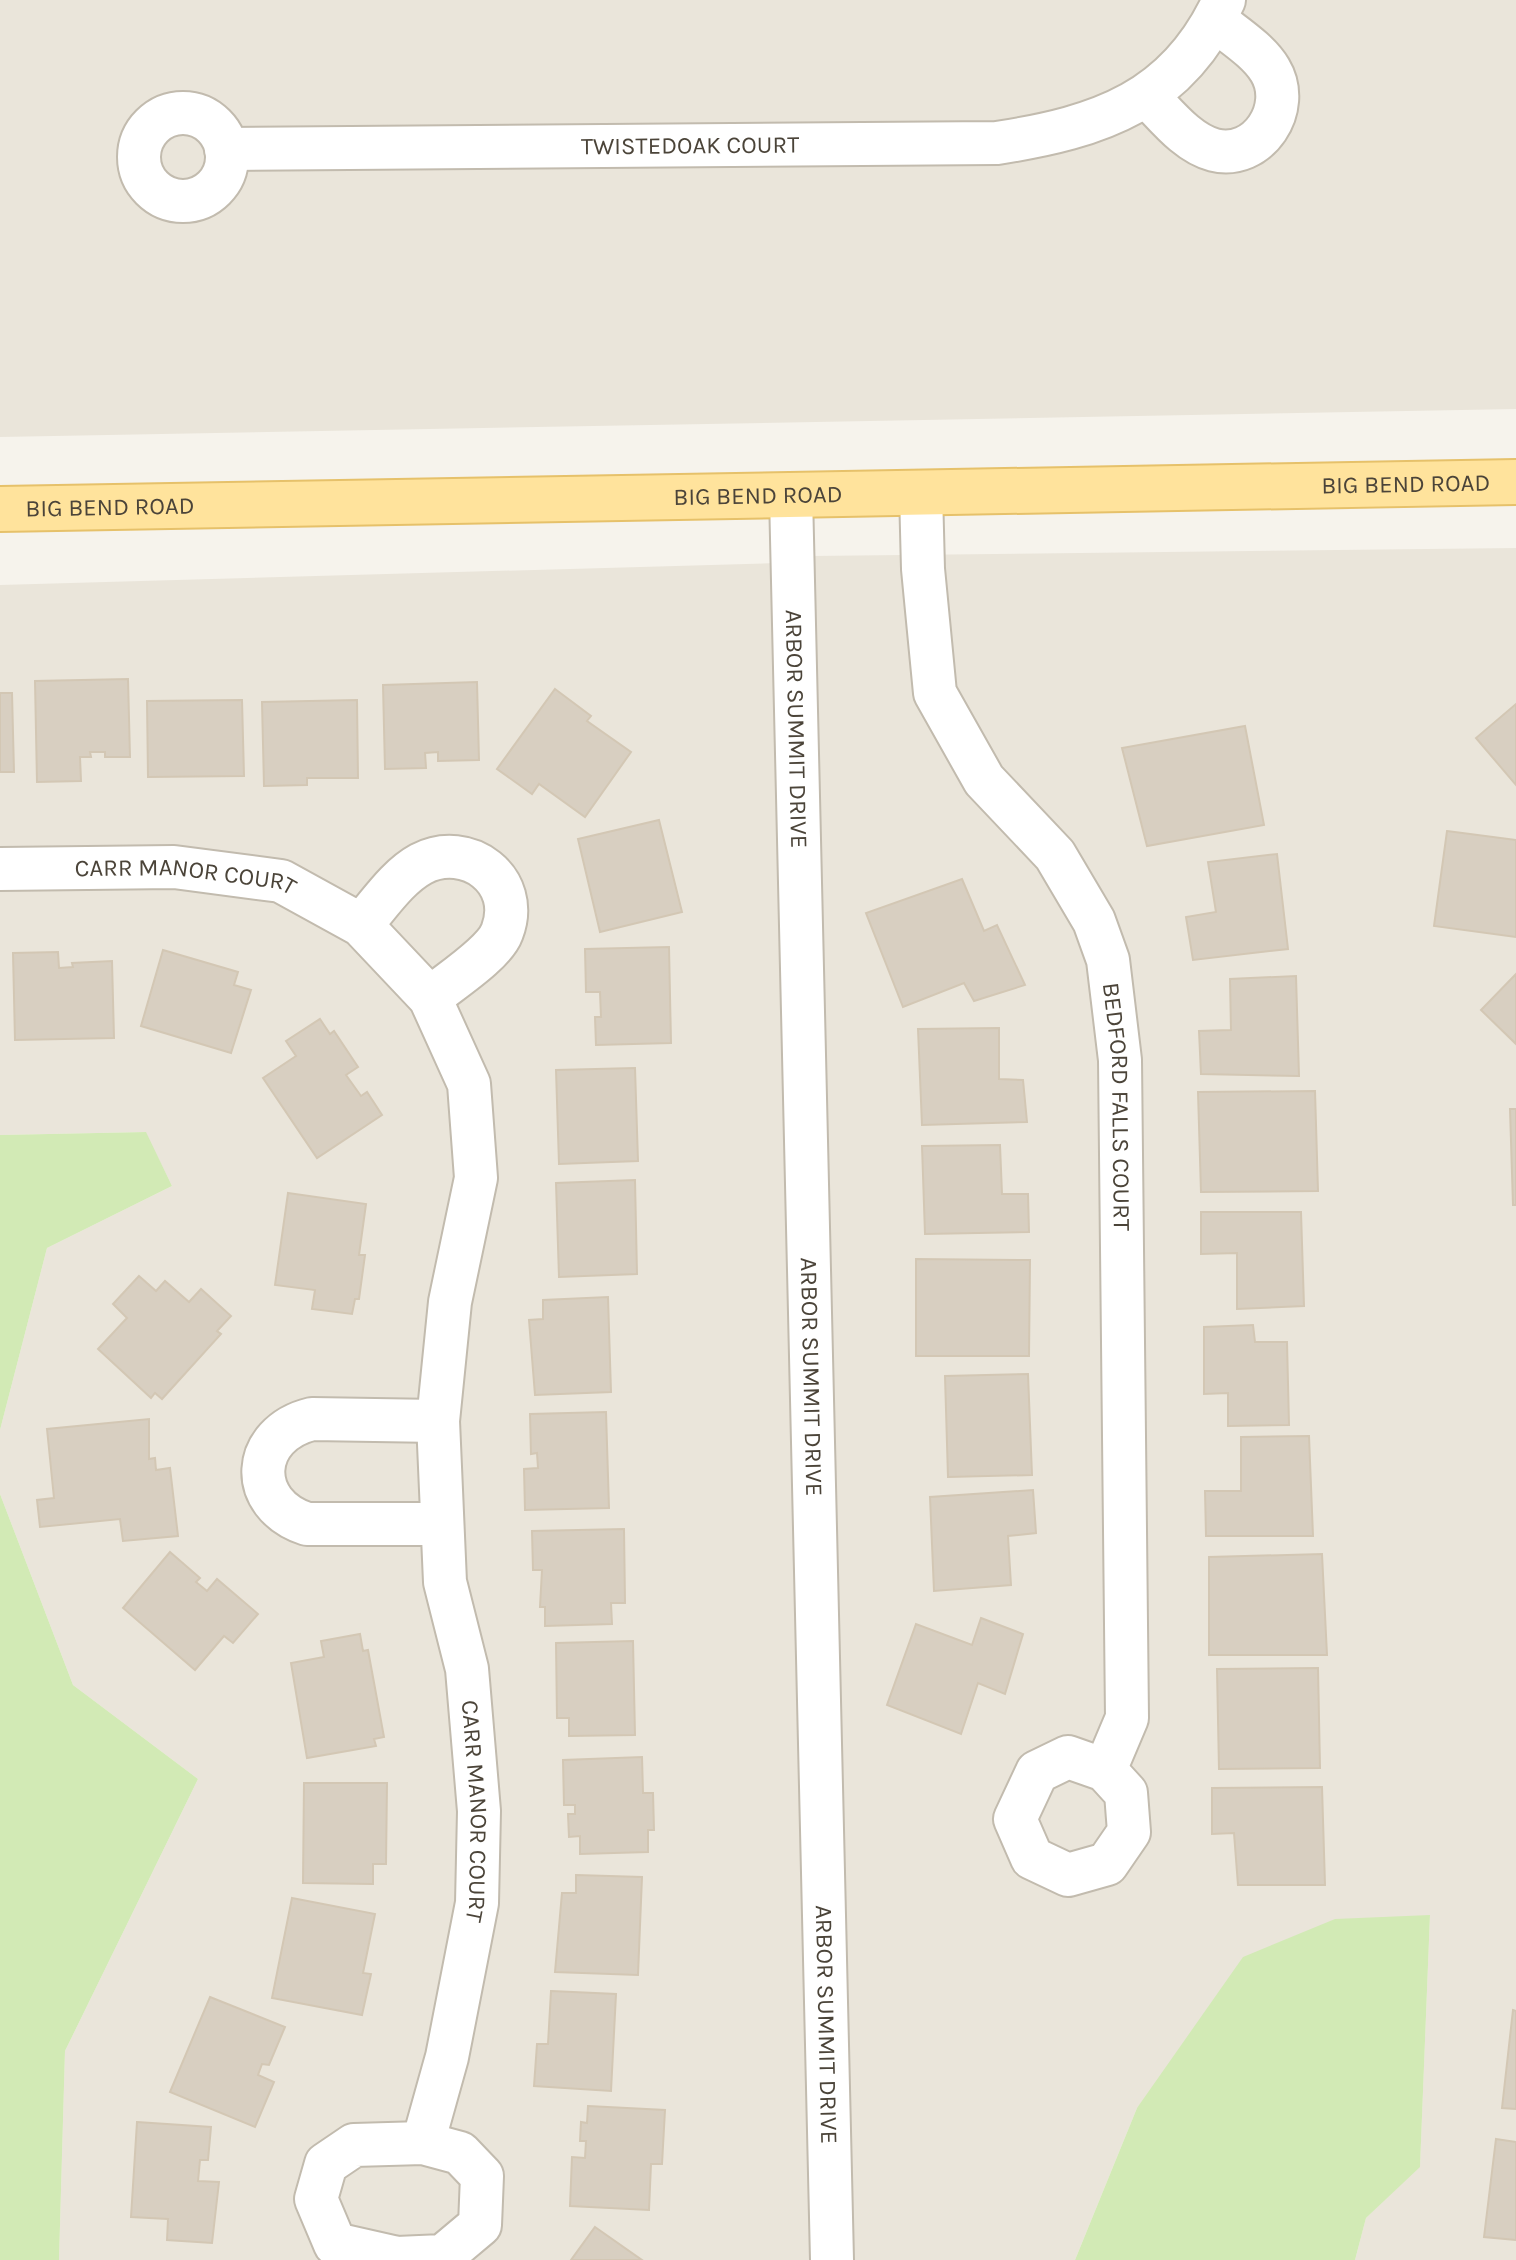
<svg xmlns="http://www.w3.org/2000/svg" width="1516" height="2260" viewBox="0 0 1516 2260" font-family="Karla,sans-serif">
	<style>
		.residential { fill: #eae5da }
		.green { fill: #d2eab5 }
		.building { fill: #d8cfc1; stroke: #d3c7b4; stroke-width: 2 }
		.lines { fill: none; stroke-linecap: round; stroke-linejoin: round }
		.street-casing { stroke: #c2bbae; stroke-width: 46 }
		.primary-casing { stroke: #e6c16a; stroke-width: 48 }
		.street { stroke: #fff; stroke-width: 42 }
		.primary { stroke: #ffe39c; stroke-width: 44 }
		.labels { text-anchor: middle; stroke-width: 7; stroke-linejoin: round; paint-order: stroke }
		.street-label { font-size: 24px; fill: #4b4439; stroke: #fff }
	</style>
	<rect width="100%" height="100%" fill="#f6f3ec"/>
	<!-- residential -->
	<g class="residential">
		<polygon points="0,0 1516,0 1516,409 0,437"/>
		<polygon points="1516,548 1516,2260 1355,2260 1366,2218 1420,2166 1430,1915 1137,2108 1075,2260 843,2260 811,556"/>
		<polygon points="778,563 814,2260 59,2260 65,2051 198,1779 73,1685 0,1494 0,1430 47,1248 172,1186 145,1132 0,1135 0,585"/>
	</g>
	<!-- green -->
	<g class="green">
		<polygon points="146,1132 172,1186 47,1248 0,1430 0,1135"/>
		<polygon points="0,1494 73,1685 198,1779 65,2051 59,2260 0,2260"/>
		<polygon points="1430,1915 1420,2167 1366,2218 1355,2260 1075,2260 1137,2108 1243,1957 1335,1919"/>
	</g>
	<!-- building -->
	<g class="building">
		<polygon points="128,679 130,757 105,757 105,752 90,752 91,757 80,757 81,781 37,782 35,681"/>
		<polygon points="477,682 479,760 438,761 438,752 425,753 426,768 385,769 383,685"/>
		<polygon points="555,689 591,716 587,721 631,752 585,817 539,784 532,794 497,769"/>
		<polygon points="0,693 12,693 14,772 0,772"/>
		<polygon points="242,700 244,776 148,777 147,701"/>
		<polygon points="357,700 358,778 307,778 307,785 264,786 262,702"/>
		<polygon points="1516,704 1516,785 1476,738"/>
		<polygon points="1245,726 1264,825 1147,846 1122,748"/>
		<polygon points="659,820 682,912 600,932 578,839"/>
		<polygon points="1447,831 1516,840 1516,937 1434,926"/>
		<polygon points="1277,854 1288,949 1193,960 1186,917 1216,912 1208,862"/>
		<polygon points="962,879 984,931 997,925 1025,985 974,1001 964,983 903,1007 866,913"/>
		<polygon points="669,947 671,1043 596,1045 595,1017 601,1017 600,992 586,992 585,949"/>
		<polygon points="163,950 238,972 234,985 251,990 231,1053 141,1026"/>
		<polygon points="58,952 59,968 73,967 72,963 112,961 114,1038 15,1040 13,953"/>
		<polygon points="1516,974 1516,1044 1481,1010"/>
		<polygon points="1296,976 1299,1076 1201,1074 1199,1031 1231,1030 1230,979"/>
		<polygon points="320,1019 330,1034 334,1031 358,1067 346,1075 361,1096 367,1092 382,1115 317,1158 263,1078 296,1056 286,1041"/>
		<polygon points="999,1028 999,1079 1023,1080 1027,1122 922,1125 918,1029"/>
		<polygon points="635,1068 638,1161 559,1164 556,1070"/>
		<polygon points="1315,1091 1318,1191 1201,1192 1198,1092"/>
		<polygon points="1510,1109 1516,1109 1516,1205 1513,1205"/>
		<polygon points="1000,1145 1002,1194 1028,1194 1029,1232 925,1234 922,1146"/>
		<polygon points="635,1180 637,1274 559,1277 556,1183"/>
		<polygon points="288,1193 366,1204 359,1255 365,1255 359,1299 355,1299 352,1314 312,1309 315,1290 275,1285"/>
		<polygon points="1201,1212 1301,1212 1304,1306 1237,1309 1237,1253 1201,1254"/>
		<polygon points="916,1259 1030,1260 1029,1356 916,1356"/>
		<polygon points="139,1276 156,1291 165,1281 189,1302 201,1289 231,1316 217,1331 221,1334 162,1399 155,1393 151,1398 98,1349 127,1318 113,1304"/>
		<polygon points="608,1297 611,1392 535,1395 529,1320 543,1319 543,1300"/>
		<polygon points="1253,1325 1255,1342 1287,1342 1289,1425 1228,1426 1228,1393 1204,1394 1204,1327"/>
		<polygon points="1028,1374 1032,1475 948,1477 945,1376"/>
		<polygon points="606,1412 609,1508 525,1510 524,1469 538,1468 537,1453 531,1454 530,1414"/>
		<polygon points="149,1419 149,1459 155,1458 156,1470 170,1468 178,1536 123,1541 120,1519 40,1527 37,1500 54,1498 47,1429"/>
		<polygon points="1309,1436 1313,1536 1206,1536 1205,1491 1241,1491 1241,1437"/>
		<polygon points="1033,1490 1036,1533 1008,1536 1011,1585 934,1591 930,1497"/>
		<polygon points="624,1529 625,1603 611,1603 612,1624 545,1626 545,1607 540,1607 542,1570 533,1570 532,1531"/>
		<polygon points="170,1552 200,1578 196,1582 207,1591 217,1579 258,1614 233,1643 224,1636 195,1670 123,1608"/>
		<polygon points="1322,1554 1327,1655 1209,1655 1209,1557"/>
		<polygon points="981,1618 1023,1634 1005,1694 978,1683 961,1734 887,1705 916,1624 972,1645"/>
		<polygon points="360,1634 363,1651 368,1650 384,1737 374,1739 376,1746 307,1758 291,1663 324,1657 321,1641"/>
		<polygon points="633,1641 635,1735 569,1736 569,1718 557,1718 556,1643"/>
		<polygon points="1318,1668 1320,1768 1219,1769 1217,1669"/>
		<polygon points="642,1757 643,1793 653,1793 654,1830 648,1830 648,1852 580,1854 580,1836 569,1837 568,1814 575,1814 575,1805 564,1805 563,1760"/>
		<polygon points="304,1783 387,1783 386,1864 373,1864 373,1884 303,1883"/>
		<polygon points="1322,1787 1325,1885 1238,1885 1234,1833 1212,1834 1212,1788"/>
		<polygon points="576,1875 642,1877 638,1975 555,1972 562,1893 576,1893"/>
		<polygon points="292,1898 375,1914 363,1973 371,1974 362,2015 272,1998"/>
		<polygon points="551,1991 616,1994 611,2091 534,2086 537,2044 548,2044"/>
		<polygon points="210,1997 285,2027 269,2065 262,2064 258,2075 274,2082 255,2127 170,2092"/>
		<polygon points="1513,2010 1516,2011 1516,2109 1502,2108"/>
		<polygon points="588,2106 665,2110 662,2164 651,2164 649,2210 570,2206 572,2157 585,2158 586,2141 580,2141 581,2122 587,2123"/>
		<polygon points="137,2122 211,2127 208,2160 200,2160 198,2181 219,2182 212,2243 167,2240 168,2219 131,2217"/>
		<polygon points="1496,2139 1516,2142 1516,2240 1484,2237"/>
		<polygon points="595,2227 642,2260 571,2260"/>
	</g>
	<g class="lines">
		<!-- street casing -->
		<g class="street-casing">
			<g id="street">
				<path d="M1147,96C1166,115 1187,143 1214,150C1258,161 1293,108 1270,70C1258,50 1233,35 1215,20"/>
				<circle cx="183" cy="157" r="44"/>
				<path id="s1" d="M226,149L997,143C1100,127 1178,101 1224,0"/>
				<path id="s2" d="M921,492L923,569L935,693L984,780L1055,855L1094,921L1108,960L1120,1060L1127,1718L1105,1770L1068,1757L1037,1772L1015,1819L1032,1858L1068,1875L1107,1864L1129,1832L1126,1793L1105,1770"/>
				<path id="s3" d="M791,495L832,2260"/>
				<path id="s4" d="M0,869L174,867L281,881L361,925L430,998L469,1084L476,1178L450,1302L438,1421L445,1582L467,1669L479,1811L477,1903L447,2057L423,2143"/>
				<path d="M361,925C379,905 397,877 421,864C467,840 522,880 502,932C494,954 449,982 430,998"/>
				<path d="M438,1421L312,1419C250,1434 246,1504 307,1524H442"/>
				<polygon points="423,2143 460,2153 482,2176 480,2225 443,2256 397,2258 335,2244 316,2199 326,2164 354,2145"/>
			</g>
		</g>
		<!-- primary casing -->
		<g class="primary-casing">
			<g id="primary">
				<path id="s5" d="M0,509L1516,482"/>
			</g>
		</g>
		<!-- street -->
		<use href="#street" class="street"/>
		<!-- primary -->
		<use href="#primary" class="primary"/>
	</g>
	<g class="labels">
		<!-- street labels -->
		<g class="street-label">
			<text dy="8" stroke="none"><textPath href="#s1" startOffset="464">TWISTEDOAK COURT</textPath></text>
			<text dy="8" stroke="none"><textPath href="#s5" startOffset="1406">BIG BEND ROAD</textPath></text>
			<text dy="8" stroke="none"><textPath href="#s5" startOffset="758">BIG BEND ROAD</textPath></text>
			<text dy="8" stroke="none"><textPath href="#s5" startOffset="110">BIG BEND ROAD</textPath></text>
			<text dy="8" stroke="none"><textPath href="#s3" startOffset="234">ARBOR SUMMIT DRIVE</textPath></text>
			<text dy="8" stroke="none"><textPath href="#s4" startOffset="186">CARR MANOR COURT</textPath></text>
			<text dy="8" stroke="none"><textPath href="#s2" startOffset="670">BEDFORD FALLS COURT</textPath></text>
			<text dy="8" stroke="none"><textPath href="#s3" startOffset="882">ARBOR SUMMIT DRIVE</textPath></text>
			<text dy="8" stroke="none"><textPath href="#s4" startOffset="1302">CARR MANOR COURT</textPath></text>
			<text dy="8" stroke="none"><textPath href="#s3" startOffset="1530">ARBOR SUMMIT DRIVE</textPath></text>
		</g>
	</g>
</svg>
